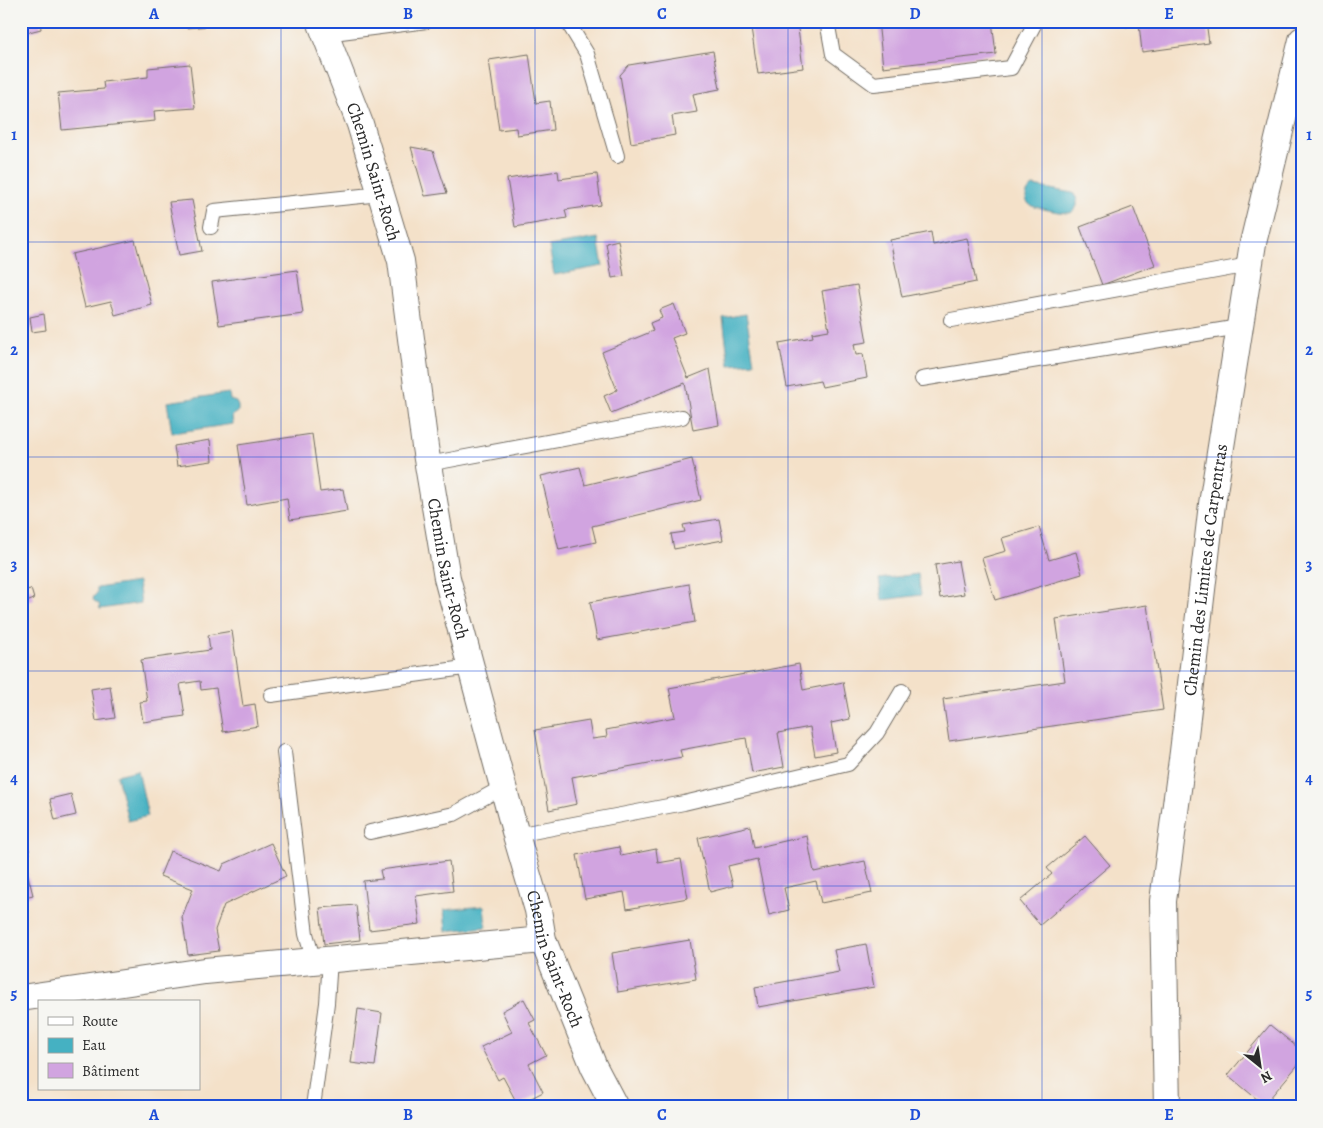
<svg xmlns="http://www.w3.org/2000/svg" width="1323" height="1128" viewBox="0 0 1323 1128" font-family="Alegreya,serif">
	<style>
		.water { fill: #45b1c2; stroke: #386e76 }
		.building { fill: #d1a4e0 }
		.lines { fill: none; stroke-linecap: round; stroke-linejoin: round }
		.service-casing { stroke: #716b62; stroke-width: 16 }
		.minor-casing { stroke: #716b62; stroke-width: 28 }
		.service { stroke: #fff; stroke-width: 14 }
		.minor { stroke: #fff; stroke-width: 26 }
		.grid { fill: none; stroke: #1d4ed8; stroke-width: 1; stroke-opacity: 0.55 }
		.labels { text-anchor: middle; stroke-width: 5; stroke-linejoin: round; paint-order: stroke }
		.street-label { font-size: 18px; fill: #2b2b2b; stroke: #f6f6f2 }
		.neatline { fill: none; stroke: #1d4ed8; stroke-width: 2 }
		.grid-label { font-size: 16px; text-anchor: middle; font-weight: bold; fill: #1d4ed8 }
	</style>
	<rect width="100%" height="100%" fill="#f6f6f2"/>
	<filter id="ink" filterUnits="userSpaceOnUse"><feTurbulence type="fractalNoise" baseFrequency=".02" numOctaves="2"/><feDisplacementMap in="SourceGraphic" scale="10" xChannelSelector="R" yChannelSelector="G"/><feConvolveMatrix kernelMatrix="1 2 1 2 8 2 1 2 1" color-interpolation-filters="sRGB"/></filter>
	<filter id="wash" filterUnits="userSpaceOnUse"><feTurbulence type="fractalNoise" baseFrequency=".0096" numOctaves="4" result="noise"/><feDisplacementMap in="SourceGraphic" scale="20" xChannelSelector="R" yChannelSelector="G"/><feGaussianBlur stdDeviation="1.12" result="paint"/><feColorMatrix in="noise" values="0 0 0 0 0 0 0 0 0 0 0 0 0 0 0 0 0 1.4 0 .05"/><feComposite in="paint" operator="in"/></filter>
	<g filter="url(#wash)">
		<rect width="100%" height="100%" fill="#f4e1c9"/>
		<!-- water -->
		<g class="water">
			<path d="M1033,186L1073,193L1077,199V206C1075,209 1073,213 1068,213C1062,213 1037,208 1032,206C1022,201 1026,191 1033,186Z"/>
			<polygon points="598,238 603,266 554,275 549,246"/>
			<polygon points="746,314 754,363 729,365 723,318"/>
			<polygon points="229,393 230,400 236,402 238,406 238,412 232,416 233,424 172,433 167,402"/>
			<polygon points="918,574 921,595 882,600 879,579"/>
			<polygon points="138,582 141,603 100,609 99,604 93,600 94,596 97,593 97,588"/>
			<polygon points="138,770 148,816 128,821 117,775"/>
			<polygon points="484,906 486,927 446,931 444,910"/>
		</g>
		<g id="blocks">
			<!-- building -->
			<g class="building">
				<polygon points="21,21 40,21 41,29 21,34"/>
				<polygon points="185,21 223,21 223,25 186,28"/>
				<polygon points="750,21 797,21 803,68 758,74"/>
				<polygon points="878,21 992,21 996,54 883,67"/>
				<polygon points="1125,21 1206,21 1209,43 1142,52 1139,24 1126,27"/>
				<polygon points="713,51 720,89 693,94 697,112 672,116 675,135 631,143 620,75 629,65"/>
				<polygon points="529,54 536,103 550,101 553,130 517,135 516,128 499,130 489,60"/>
				<polygon points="190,64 195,108 154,111 155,121 62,130 58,93 104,89 103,82 148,77 148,68"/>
				<polygon points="411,147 433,151 447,193 425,196"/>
				<polygon points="558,171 559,179 597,174 601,205 565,210 567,218 515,227 507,179"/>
				<polygon points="192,200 202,251 179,255 169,202"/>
				<polygon points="1133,207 1155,265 1102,285 1080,227"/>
				<polygon points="931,232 933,245 967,238 976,282 902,297 890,240"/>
				<polygon points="135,240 152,305 115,315 111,301 85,307 72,254"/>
				<polygon points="618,240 624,276 612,278 606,243"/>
				<polygon points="297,270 303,314 219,325 212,282"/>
				<polygon points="857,285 867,342 854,344 856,355 863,354 867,378 822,387 820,381 787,387 779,343 813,337 812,333 829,330 822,291"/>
				<polygon points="674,304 685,333 672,338 688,378 710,369 719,425 693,430 685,383 611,413 604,396 617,390 602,352 653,331 650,323 662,318 659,310"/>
				<polygon points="44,314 46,330 32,332 30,317"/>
				<polygon points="312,434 320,492 343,489 347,511 290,520 287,498 247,505 238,445"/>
				<polygon points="210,440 212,461 177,466 174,446"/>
				<polygon points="692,459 701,500 592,526 596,542 559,550 541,476 580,467 585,485"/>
				<polygon points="719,519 723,540 674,549 671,534 685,532 683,525"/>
				<polygon points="1039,527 1049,560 1076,552 1082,574 995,600 982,558 1006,551 1002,538"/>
				<polygon points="958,561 964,594 940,598 935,565"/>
				<polygon points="689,584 695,622 597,640 590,602"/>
				<polygon points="31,589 34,599 24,603 21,591"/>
				<polygon points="1147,605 1163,710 949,741 943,699 1065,681 1056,619"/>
				<polygon points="232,631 243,706 255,704 258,726 223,732 216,688 201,690 200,681 180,684 185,716 143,722 140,702 147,701 141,660 210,650 208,635"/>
				<polygon points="799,664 803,690 843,682 850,719 831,723 836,752 815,756 810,727 778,733 784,767 752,773 746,738 680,750 682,757 572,777 577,804 549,810 535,730 589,721 592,739 607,737 606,730 675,717 669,688"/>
				<polygon points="110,686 115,718 96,721 91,689"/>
				<polygon points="71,794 76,815 55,820 50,799"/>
				<polygon points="21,806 28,833 25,834 30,854 23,856 33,895 21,898"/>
				<polygon points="750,826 754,848 807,836 814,872 865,861 872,893 821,903 816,881 784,888 789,910 769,915 757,859 728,866 733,886 710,892 698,838"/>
				<polygon points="1085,836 1110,865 1040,925 1020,901 1052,874 1047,868"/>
				<polygon points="271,843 286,876 224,905 215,930 219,951 188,955 182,917 193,889 160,876 170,851 221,871 224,864"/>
				<polygon points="619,847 621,856 656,849 658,863 681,859 688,898 627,909 624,892 585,899 577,855"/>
				<polygon points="449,861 453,891 416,896 420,924 369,930 363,881 382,879 380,870"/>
				<polygon points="356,905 360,940 324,944 320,908"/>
				<polygon points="690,940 696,979 618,992 612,953"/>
				<polygon points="866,944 874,987 758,1007 755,987 839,972 834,950"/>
				<polygon points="524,999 535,1020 529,1023 546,1055 529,1064 543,1092 518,1105 503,1077 498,1080 481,1047 512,1032 502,1011"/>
				<polygon points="358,1009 382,1013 375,1066 351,1063"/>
				<polygon points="1270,1025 1302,1051 1302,1060 1264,1105 1228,1075"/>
			</g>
		</g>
	</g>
	<g filter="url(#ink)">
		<use href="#blocks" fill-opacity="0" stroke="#716b62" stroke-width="1"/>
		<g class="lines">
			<!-- service casing -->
			<g class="service-casing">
				<g id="service">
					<polyline points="567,21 587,54 617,156"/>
					<polyline points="827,21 833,54 874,84 1011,68 1036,21"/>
					<polyline points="325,34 427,21"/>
					<polyline points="211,227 214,211 381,194"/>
					<polyline points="951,320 1249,265"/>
					<polyline points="922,379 1239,327"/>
					<polyline points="428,464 682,417"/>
					<polyline points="271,695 471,667"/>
					<polyline points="284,752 306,934 314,962"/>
					<polyline points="370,832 454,814 503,787"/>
					<polyline points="516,835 684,803 848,764 877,733 902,691"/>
					<polyline points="313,1107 327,1003 330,960"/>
				</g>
			</g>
			<!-- minor casing -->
			<g class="minor-casing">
				<g id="minor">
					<path id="s1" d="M320,21L360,124L401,261L425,447L447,578L516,835L538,910L543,940L594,1067L615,1107"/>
					<polyline points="21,998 205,971 543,940"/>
					<path id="s2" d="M1167,1107L1163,901L1183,752L1212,504L1253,243L1302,40"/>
				</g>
			</g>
			<!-- service -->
			<use href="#service" class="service"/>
			<!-- minor -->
			<use href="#minor" class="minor"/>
		</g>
	</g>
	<!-- grid -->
	<path class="grid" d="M281,21V1107M535,21V1107M788,21V1107M1042,21V1107M21,242H1302M21,457H1302M21,671H1302M21,886H1302"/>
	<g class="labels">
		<!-- street labels -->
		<g class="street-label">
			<text dy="6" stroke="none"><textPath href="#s1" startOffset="160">Chemin Saint-Roch</textPath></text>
			<text dy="6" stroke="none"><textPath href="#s1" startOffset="565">Chemin Saint-Roch</textPath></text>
			<text dy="6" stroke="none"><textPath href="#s2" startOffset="540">Chemin des Limites de Carpentras</textPath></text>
			<text dy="6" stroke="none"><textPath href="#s1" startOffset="970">Chemin Saint-Roch</textPath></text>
		</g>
	</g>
	<!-- margin -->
	<rect width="1323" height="1128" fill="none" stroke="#f6f6f2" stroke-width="55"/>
	<!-- legend -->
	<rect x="38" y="1000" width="162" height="90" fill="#f6f6f2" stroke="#a5a5a2"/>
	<rect x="48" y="1017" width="25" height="8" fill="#ffffff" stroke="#a5a5a2"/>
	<text x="82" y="1026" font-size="15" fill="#2b2b2b">Route</text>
	<rect x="48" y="1038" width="25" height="15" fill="#45b1c2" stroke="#a5a5a2"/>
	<text x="82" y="1050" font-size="15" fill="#2b2b2b">Eau</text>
	<rect x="48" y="1063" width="25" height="15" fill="#d1a4e0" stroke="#a5a5a2"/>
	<text x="82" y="1076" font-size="15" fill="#2b2b2b">Bâtiment</text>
	<!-- north arrow -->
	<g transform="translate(1260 1066) rotate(150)" stroke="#f6f6f2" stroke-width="4" paint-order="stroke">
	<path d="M0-4L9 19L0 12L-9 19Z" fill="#2b2b2b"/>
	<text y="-8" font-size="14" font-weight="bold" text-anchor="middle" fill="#2b2b2b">N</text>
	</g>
	<rect x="28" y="28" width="1268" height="1072" class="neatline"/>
	<g class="grid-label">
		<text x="154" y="19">A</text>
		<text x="408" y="19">B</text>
		<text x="662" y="19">C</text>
		<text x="915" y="19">D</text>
		<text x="1169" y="19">E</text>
		<text x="14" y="140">1</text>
		<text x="1309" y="140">1</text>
		<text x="14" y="355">2</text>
		<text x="1309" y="355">2</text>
		<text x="14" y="570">3</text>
		<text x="1309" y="570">3</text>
		<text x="14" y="784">4</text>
		<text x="1309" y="784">4</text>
		<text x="14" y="999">5</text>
		<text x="1309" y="999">5</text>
		<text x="154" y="1120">A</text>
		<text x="408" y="1120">B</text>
		<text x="662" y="1120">C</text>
		<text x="915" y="1120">D</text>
		<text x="1169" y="1120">E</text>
	</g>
</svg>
